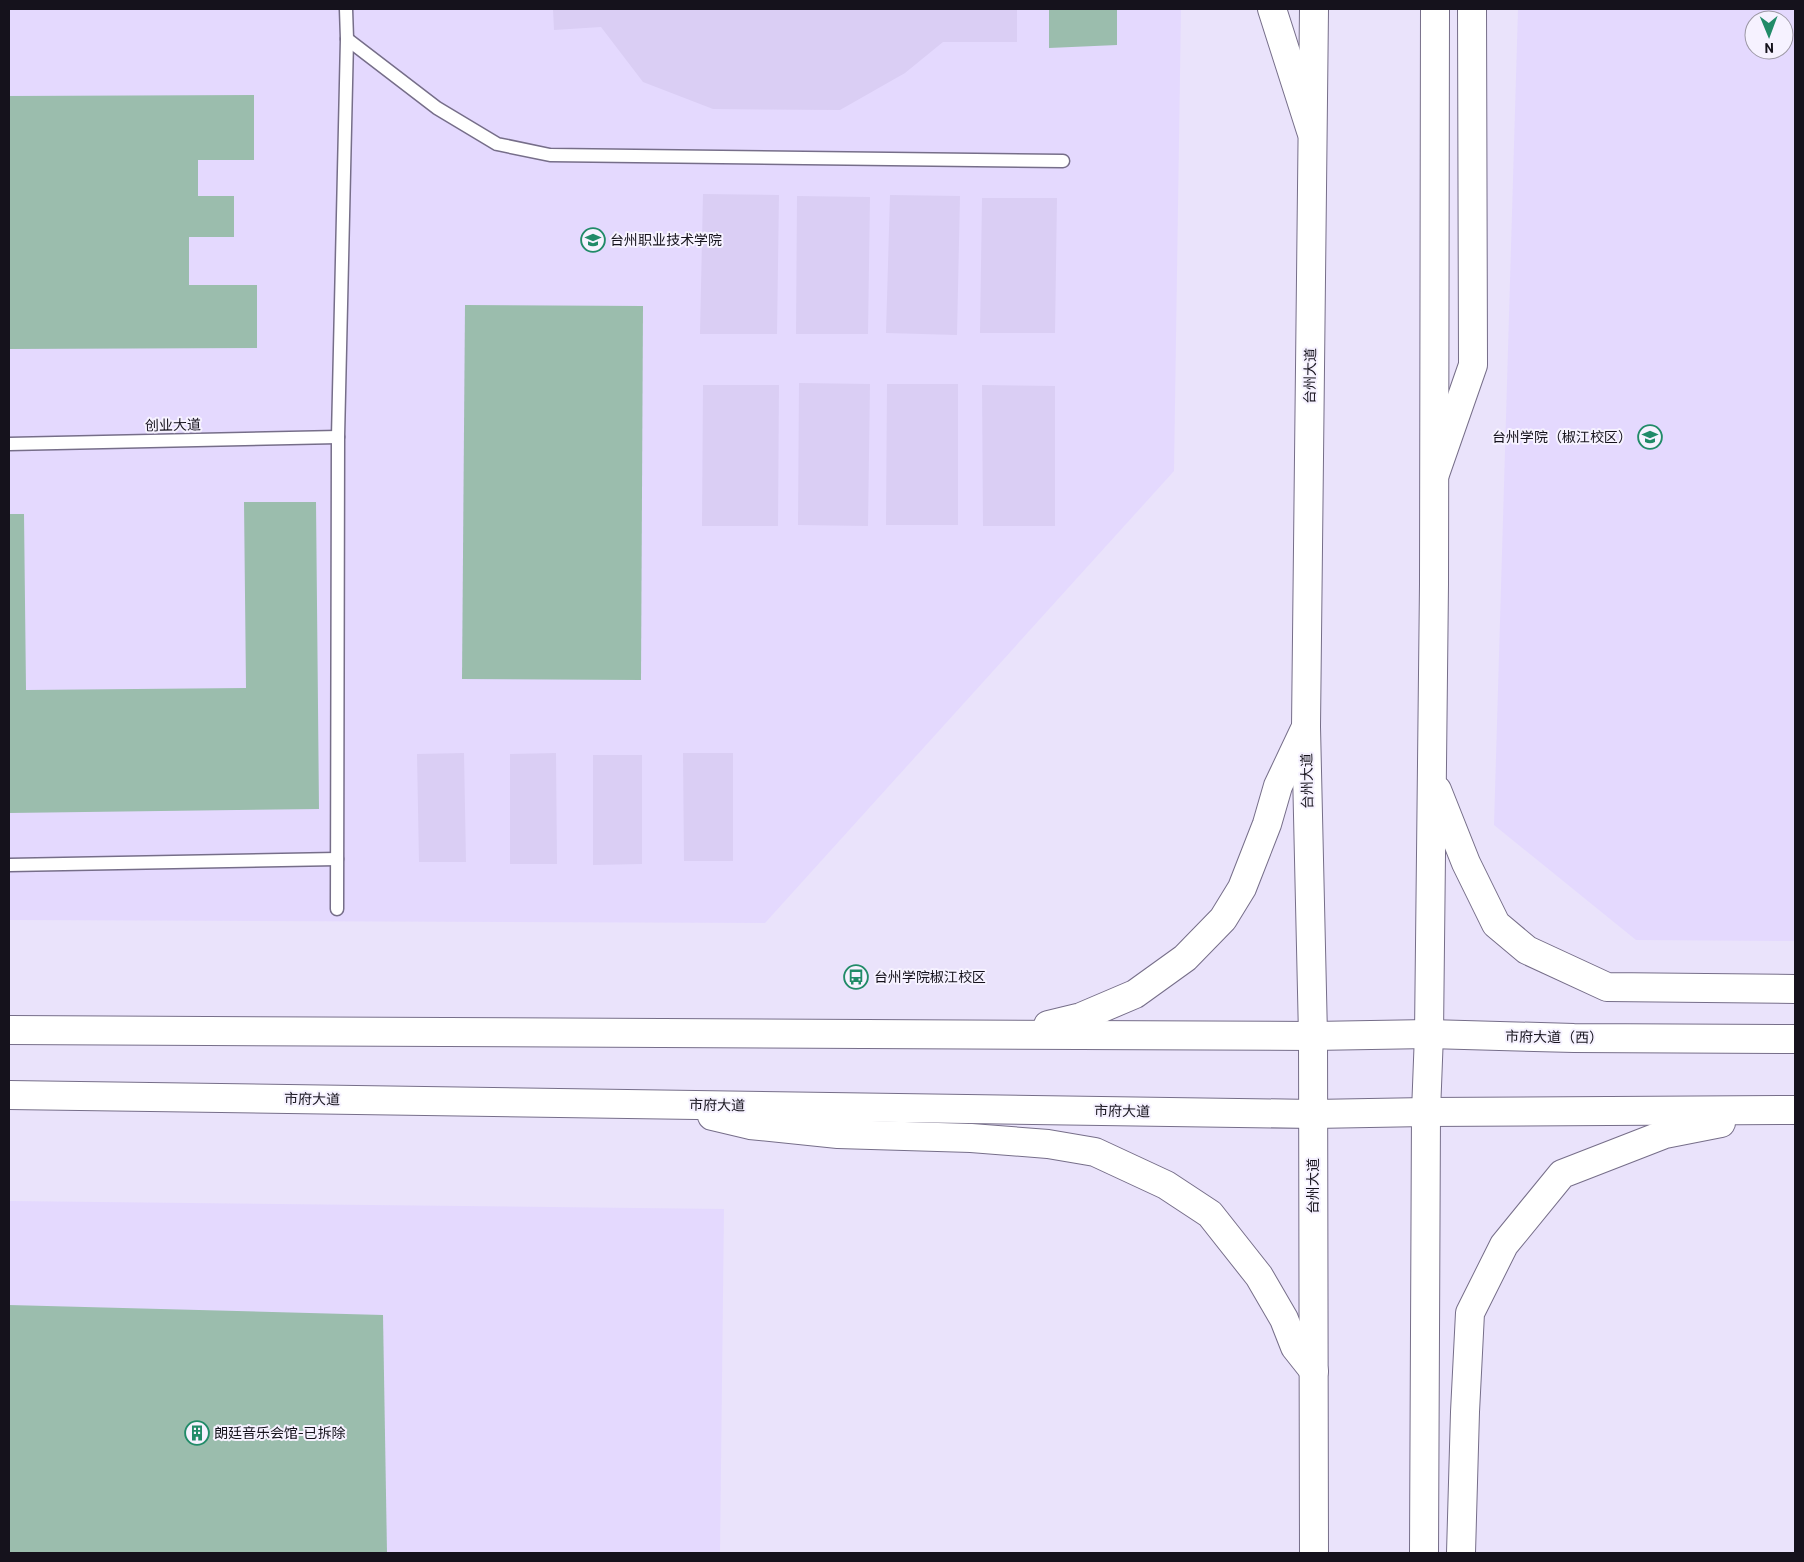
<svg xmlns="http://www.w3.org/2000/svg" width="1804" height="1562" viewBox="0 0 1804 1562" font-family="Barlow,'Noto Sans SC',sans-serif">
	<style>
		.built { fill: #e4d9fe; fill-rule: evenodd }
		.green { fill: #dacef4 }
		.building { fill: #9bbdad }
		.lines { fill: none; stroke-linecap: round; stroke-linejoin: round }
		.lane-casing { stroke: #766e89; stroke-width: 15 }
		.secondary-casing { stroke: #766e89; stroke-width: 30 }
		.primary-casing { stroke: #766e89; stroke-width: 30 }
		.lane { stroke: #fff; stroke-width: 12 }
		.secondary { stroke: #fff; stroke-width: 28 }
		.primary { stroke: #fff; stroke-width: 28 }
		.labels { text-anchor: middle; stroke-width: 4; stroke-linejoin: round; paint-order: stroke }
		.poi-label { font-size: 14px; fill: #15121c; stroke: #f6f2ff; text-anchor: start }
		.street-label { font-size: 14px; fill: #15121c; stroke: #f6f2ff }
	</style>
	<rect width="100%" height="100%" fill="#eae3fb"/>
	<!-- built -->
	<g class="built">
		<polygon points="9,9 1181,9 1174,471 765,923 9,920"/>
		<path d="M1518,9H1795V941L1636,940L1494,825ZM1754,20H1784V50H1754Z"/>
		<polygon points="9,1201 724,1209 720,1553 9,1553"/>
	</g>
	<!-- green -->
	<g class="green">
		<polygon points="553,9 1017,9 1017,42 943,42 905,73 840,110 713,109 643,82 601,27 554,30"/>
		<polygon points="703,194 779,195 777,334 700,334"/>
		<polygon points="890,195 960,196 957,335 886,333"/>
		<polygon points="797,196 870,197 868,334 796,334"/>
		<polygon points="982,198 1057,198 1055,333 980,333"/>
		<polygon points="799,383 870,384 868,526 798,525"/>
		<polygon points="887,384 958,384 958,525 886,525"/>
		<polygon points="703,385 779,385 778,526 702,526"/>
		<polygon points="982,385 1055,386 1055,526 983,526"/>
		<polygon points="464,753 466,862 419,862 417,754"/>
		<polygon points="556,753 557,864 510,864 510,754"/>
		<polygon points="683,753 733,753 733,861 684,861"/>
		<polygon points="593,755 642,755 642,864 593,865"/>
	</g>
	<!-- building -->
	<g class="building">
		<polygon points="1049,9 1117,9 1117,45 1049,48"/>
		<polygon points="254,95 254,160 198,160 198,196 234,196 234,237 189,237 189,285 257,285 257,348 9,349 9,96"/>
		<polygon points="465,305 643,306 641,680 462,679"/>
		<polygon points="244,502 316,502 319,809 9,813 9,514 24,514 26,690 246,688"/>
		<polygon points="9,1305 383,1315 387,1553 9,1552"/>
	</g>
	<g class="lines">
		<!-- lane casing -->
		<g class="lane-casing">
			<g id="lane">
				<polyline points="347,39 437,108 497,144 550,155 1063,161"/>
				<polyline points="9,444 338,437"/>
				<polyline points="9,865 337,859"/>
				<polyline points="337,909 338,437 347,39 346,9"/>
			</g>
		</g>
		<!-- secondary casing -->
		<g class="secondary-casing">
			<g id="secondary">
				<polyline points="1272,9 1311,131"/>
				<polyline points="1435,474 1473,365 1472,9"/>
			</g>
		</g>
		<!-- primary casing -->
		<g class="primary-casing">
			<g id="primary">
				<polyline points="1437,790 1466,863 1496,924 1527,950 1607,987 1795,989"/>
				<polyline points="1048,1025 1081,1017 1135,994 1185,958 1223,919 1242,888 1267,824 1278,786 1304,731"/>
				<polyline points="9,1030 1313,1036 1429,1034 1574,1038 1795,1039"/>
				<polyline points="9,1095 1313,1114 1426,1112 1795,1110"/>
				<polyline points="712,1116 750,1125 838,1134 971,1138 1048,1144 1095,1152 1166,1185 1210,1214 1259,1276 1284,1319 1295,1347 1314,1371"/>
				<polyline points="1314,1553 1313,1036 1306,727 1314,9"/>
				<polyline points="1424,1553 1426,1112 1429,1034 1434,584 1435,9"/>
				<polyline points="1461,1553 1465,1412 1470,1313 1504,1245 1562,1174 1665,1134 1721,1123"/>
			</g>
		</g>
		<!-- lane -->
		<use href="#lane" class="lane"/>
		<!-- secondary -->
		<use href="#secondary" class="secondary"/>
		<!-- primary -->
		<use href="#primary" class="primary"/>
	</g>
	<!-- icons -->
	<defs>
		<g id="university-ring" transform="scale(1.25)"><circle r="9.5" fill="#f6f2ff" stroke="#218b68" stroke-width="1.5"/><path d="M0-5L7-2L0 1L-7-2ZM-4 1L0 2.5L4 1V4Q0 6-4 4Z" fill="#218b68"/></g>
		<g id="bus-ring" transform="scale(1.25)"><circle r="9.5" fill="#f6f2ff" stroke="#218b68" stroke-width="1.5"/><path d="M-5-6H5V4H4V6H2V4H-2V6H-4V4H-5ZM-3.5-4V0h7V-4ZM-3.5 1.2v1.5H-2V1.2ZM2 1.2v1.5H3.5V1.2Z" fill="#218b68"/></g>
		<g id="building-ring" transform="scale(1.25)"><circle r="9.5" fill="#f6f2ff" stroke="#218b68" stroke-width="1.5"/><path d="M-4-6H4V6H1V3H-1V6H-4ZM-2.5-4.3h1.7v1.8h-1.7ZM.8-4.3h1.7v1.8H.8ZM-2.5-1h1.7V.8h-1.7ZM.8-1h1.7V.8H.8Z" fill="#218b68"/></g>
	</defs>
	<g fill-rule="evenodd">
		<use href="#university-ring" x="593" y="240"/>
		<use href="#university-ring" x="1650" y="437"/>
		<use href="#bus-ring" x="856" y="977"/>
		<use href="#building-ring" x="197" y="1433"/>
	</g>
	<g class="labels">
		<!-- poi labels -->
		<g class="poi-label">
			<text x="610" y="245">台州职业技术学院</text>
			<text x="1632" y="442" text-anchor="end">台州学院（椒江校区）</text>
			<text x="874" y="982">台州学院椒江校区</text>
			<text x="214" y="1438">朗廷音乐会馆-已拆除</text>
		</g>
		<!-- street labels -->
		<g class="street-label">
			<text transform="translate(1310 376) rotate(-89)" y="5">台州大道</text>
			<text transform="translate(173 425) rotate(-1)" y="5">创业大道</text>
			<text transform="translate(1307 781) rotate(-91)" y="5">台州大道</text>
			<text transform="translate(1554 1037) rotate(1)" y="5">市府大道（西）</text>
			<text transform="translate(312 1099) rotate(1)" y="5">市府大道</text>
			<text transform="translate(717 1105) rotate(1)" y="5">市府大道</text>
			<text transform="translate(1122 1111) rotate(1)" y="5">市府大道</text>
			<text transform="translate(1313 1186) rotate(-90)" y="5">台州大道</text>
		</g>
	</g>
	<!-- border -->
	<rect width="1804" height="1562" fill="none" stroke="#15121c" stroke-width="20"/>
	<!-- north arrow -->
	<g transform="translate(1769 35) rotate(179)"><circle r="24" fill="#f6f2ff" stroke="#9c98a4"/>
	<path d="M0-4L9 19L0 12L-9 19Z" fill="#218b68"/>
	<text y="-8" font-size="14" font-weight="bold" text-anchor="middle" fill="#15121c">N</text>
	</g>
</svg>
